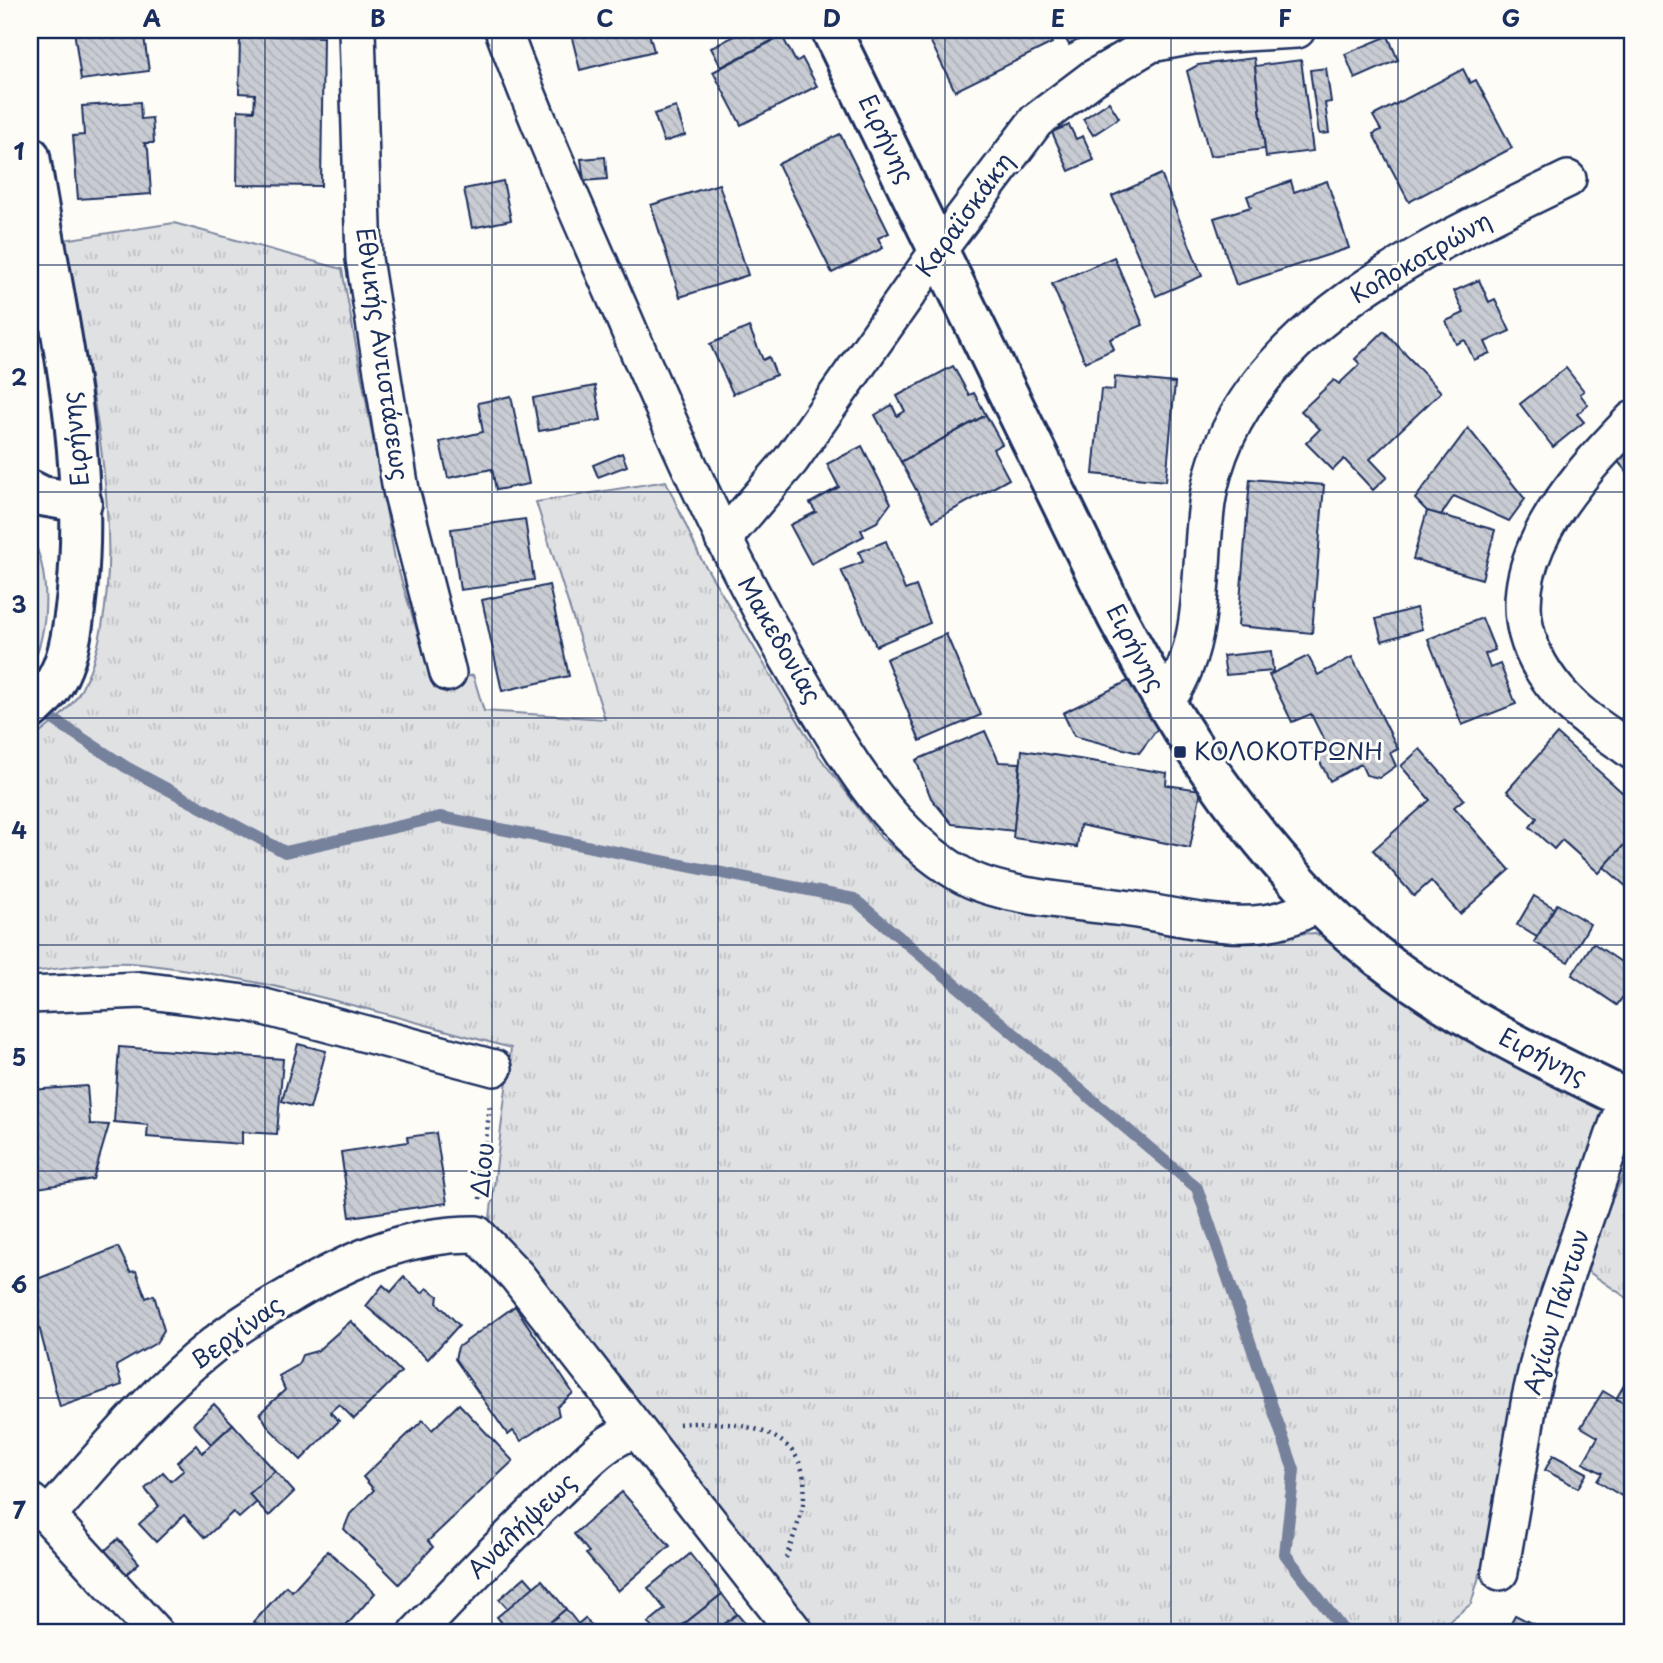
<svg xmlns="http://www.w3.org/2000/svg" width="1663" height="1663" viewBox="0 0 1663 1663" font-family="'Playpen Sans',sans-serif">
	<style>
		.grass { fill: url(#grass-tufts); stroke: #7e88a0; stroke-width: 2 }
		.lines { fill: none; stroke-linecap: round; stroke-linejoin: round }
		.stream { stroke: #76819c; stroke-width: 12 }
		.building { fill: url(#building-back-hatch); stroke: #1b2f5e; stroke-width: 2 }
		.minor-casing { stroke: #1b2f5e; stroke-width: 40 }
		.tertiary-casing { stroke: #1b2f5e; stroke-width: 44 }
		.path { stroke: #1b2f5e; stroke-width: 4.5; stroke-dasharray: 2 5; stroke-linecap: butt }
		.minor { stroke: #fdfcf7; stroke-width: 35 }
		.tertiary { stroke: #fdfcf7; stroke-width: 38 }
		.grid { fill: none; stroke: #1b2f5e; stroke-width: 2; stroke-opacity: 0.55 }
		.poi-dot { fill: #1b2f5e; stroke: #fdfcf7; stroke-width: 2.5 }
		.labels { text-anchor: middle; stroke-width: 6; stroke-linejoin: round; paint-order: stroke }
		.street-label { font-size: 24px; fill: #1b2f5e; stroke: #fdfcf7 }
		.poi-label { font-size: 24px; fill: #1b2f5e; stroke: #fdfcf7; text-anchor: start }
		.neatline { fill: none; stroke: #1b2f5e; stroke-width: 2.5 }
		.grid-label { font-size: 23px; text-anchor: middle; font-weight: bold; fill: #1b2f5e }
	</style>
	<defs>
		<pattern id="grass-tufts" width="24" height="20" patternUnits="userSpaceOnUse" patternTransform="scale(1.75)"><rect width="24" height="20" fill="#e0e1e3"/><path d="M3 7l-1-3M5 7V3M7 7l1-3M15 17l-1-3M17 17v-4M19 17l1-3" fill="none" stroke="#c0c1c5"/></pattern>
		<pattern id="building-back-hatch" width="6" height="6" patternUnits="userSpaceOnUse" patternTransform="scale(1.75)"><rect width="6" height="6" fill="#c9ccd3"/><path d="M-1 5l2 2M0 0l6 6M5-1l2 2" fill="none" stroke="#acb0b8"/></pattern>
	</defs>
	<rect width="100%" height="100%" fill="#fdfcf7"/>
	<filter id="ink" filterUnits="userSpaceOnUse"><feTurbulence type="fractalNoise" baseFrequency=".0143" numOctaves="2"/><feDisplacementMap in="SourceGraphic" scale="14" xChannelSelector="R" yChannelSelector="G"/><feConvolveMatrix kernelMatrix="1 2 1 2 8 2 1 2 1" color-interpolation-filters="sRGB"/></filter>
	<g filter="url(#ink)">
		<!-- grass -->
		<g class="grass">
			<path d="M174,223L342,269L395,559L434,687L473,675L484,711L605,719L536,502L666,481L700,557L819,756L881,838L926,874L954,890L1278,937C1291,935 1313,929 1325,938C1344,950 1359,970 1378,983C1453,1035 1526,1074 1608,1112L1547,1272L1524,1344L1483,1563L1471,1604L1434,1633H817L639,1408L489,1226L511,1048C386,1015 260,975 131,963C99,961 62,969 30,972V741C50,725 70,711 82,688C141,573 86,362 63,240Z"/>
			<path d="M30,533C51,573 50,629 30,670Z"/>
			<polygon points="1633,1155 1633,1302 1586,1270 1608,1208"/>
		</g>
		<g class="lines">
			<!-- stream -->
			<polyline class="stream" points="36,708 126,767 285,852 440,817 854,899 1197,1188 1294,1470 1285,1554 1345,1633"/>
		</g>
		<!-- building -->
		<g class="building">
			<polygon points="74,30 143,30 149,71 81,80"/>
			<polygon points="570,30 648,30 654,51 580,70"/>
			<polygon points="746,30 767,30 773,40 721,67 711,48"/>
			<polygon points="925,30 1045,30 1052,43 955,91"/>
			<polygon points="1061,30 1091,30 1093,32 1069,45"/>
			<polygon points="240,35 323,37 321,186 237,185 238,110 254,111 255,94 239,93"/>
			<polygon points="782,36 796,62 802,58 817,86 741,125 713,72"/>
			<polygon points="1388,36 1398,60 1355,79 1345,54"/>
			<polygon points="1254,58 1265,149 1210,156 1187,71 1198,65"/>
			<polygon points="1301,60 1313,151 1266,157 1255,66"/>
			<polygon points="1326,68 1331,102 1325,103 1329,133 1319,134 1310,70"/>
			<polygon points="1463,69 1470,83 1476,80 1512,148 1409,202 1373,134 1381,130 1373,116"/>
			<polygon points="140,102 141,119 152,118 154,143 144,143 148,149 151,194 78,199 73,136 84,135 82,106"/>
			<polygon points="1109,102 1119,118 1093,135 1083,119"/>
			<polygon points="676,107 685,135 664,142 654,114"/>
			<polygon points="1069,125 1076,139 1083,136 1094,160 1069,171 1052,132"/>
			<polygon points="840,134 889,233 878,238 883,248 832,273 778,164"/>
			<polygon points="605,157 607,179 584,181 581,159"/>
			<polygon points="1161,174 1202,276 1156,296 1112,196"/>
			<polygon points="503,181 511,220 472,228 464,189"/>
			<polygon points="1291,181 1294,192 1327,181 1349,248 1236,285 1214,218 1251,207 1247,196"/>
			<polygon points="719,184 748,275 680,297 651,205"/>
			<polygon points="1114,257 1143,325 1110,339 1114,349 1085,362 1052,284"/>
			<polygon points="1479,280 1489,302 1495,299 1510,331 1485,342 1490,353 1474,360 1465,340 1456,344 1446,321 1464,313 1454,291"/>
			<polygon points="749,327 763,360 769,357 776,375 733,394 710,344"/>
			<polygon points="1384,331 1441,392 1370,459 1387,477 1373,490 1344,459 1333,470 1306,443 1320,429 1301,411 1334,380 1339,384 1360,364 1355,359"/>
			<polygon points="953,366 969,395 974,393 986,415 901,462 875,415 892,405 897,416 905,411 897,396"/>
			<polygon points="1566,368 1584,391 1580,394 1588,405 1577,414 1584,422 1553,447 1520,404"/>
			<polygon points="1115,377 1175,383 1166,481 1093,474 1101,389 1114,390"/>
			<polygon points="595,386 601,420 539,431 533,398"/>
			<polygon points="511,396 529,484 496,490 492,469 448,478 440,442 483,432 478,403"/>
			<polygon points="986,415 1002,444 993,449 1009,479 933,521 901,462"/>
			<polygon points="1468,428 1525,499 1509,521 1454,496 1441,515 1427,511 1415,499"/>
			<polygon points="1633,444 1633,473 1630,476 1616,459"/>
			<polygon points="862,446 891,503 877,522 861,530 864,536 811,564 790,525 816,512 810,503 839,487 827,464"/>
			<polygon points="622,453 627,466 598,477 593,465"/>
			<polygon points="1250,479 1324,485 1312,633 1238,626"/>
			<polygon points="1427,511 1495,530 1482,579 1413,559"/>
			<polygon points="525,519 534,580 460,590 451,529"/>
			<polygon points="886,541 905,590 916,586 930,623 876,646 841,570 863,562 859,552"/>
			<polygon points="549,585 569,676 502,691 482,600"/>
			<polygon points="1416,608 1422,629 1382,641 1376,619"/>
			<polygon points="1482,618 1495,650 1485,654 1490,668 1500,664 1516,704 1462,725 1428,639"/>
			<polygon points="946,634 981,715 920,741 886,659"/>
			<polygon points="1271,651 1273,671 1226,675 1223,656"/>
			<polygon points="1308,656 1318,675 1352,657 1398,749 1390,753 1396,766 1379,778 1366,775 1361,764 1330,781 1313,749 1325,742 1311,714 1292,722 1269,675"/>
			<polygon points="1128,681 1158,728 1139,753 1074,736 1063,713"/>
			<polygon points="985,731 999,762 1020,763 1014,831 952,824 931,798 916,760"/>
			<polygon points="1557,734 1633,802 1633,835 1599,873 1562,840 1554,849 1530,827 1537,818 1507,791"/>
			<polygon points="1420,749 1464,799 1454,807 1510,870 1460,914 1431,881 1414,896 1373,850 1430,800 1401,766"/>
			<polygon points="1022,750 1167,773 1166,785 1201,790 1190,848 1080,825 1077,847 1013,838"/>
			<polygon points="1633,835 1633,883 1629,889 1604,867"/>
			<polygon points="1534,896 1554,908 1537,937 1517,925"/>
			<polygon points="1557,904 1590,924 1568,962 1534,942"/>
			<polygon points="1593,943 1633,970 1633,982 1617,1005 1572,975"/>
			<polygon points="298,1044 326,1051 310,1109 282,1101"/>
			<polygon points="119,1047 283,1059 277,1134 242,1132 242,1144 147,1137 148,1125 114,1122"/>
			<polygon points="87,1086 90,1124 109,1125 93,1179 31,1189 33,1213 30,1213 30,1090"/>
			<polygon points="436,1133 447,1203 350,1217 341,1152 408,1142 407,1137"/>
			<polygon points="118,1247 130,1272 136,1271 146,1298 154,1295 164,1330 156,1343 116,1366 122,1385 60,1407 30,1292 30,1282"/>
			<polygon points="404,1277 422,1293 427,1288 438,1296 437,1303 459,1325 428,1359 366,1306 383,1285 391,1292"/>
			<polygon points="515,1306 573,1393 557,1407 559,1415 521,1441 513,1431 508,1435 455,1359 458,1347"/>
			<polygon points="351,1321 401,1372 354,1419 339,1404 330,1412 339,1421 301,1460 269,1428 260,1413 285,1390 279,1376 298,1365 302,1355 317,1351"/>
			<polygon points="1633,1370 1633,1409 1616,1399"/>
			<polygon points="1603,1391 1633,1409 1633,1503 1597,1481 1602,1473 1583,1463 1598,1437 1581,1427"/>
			<polygon points="214,1404 233,1424 211,1444 193,1424"/>
			<polygon points="459,1404 513,1461 428,1541 433,1547 399,1584 344,1529 350,1514 374,1490 363,1477 423,1420 432,1430"/>
			<polygon points="233,1424 275,1471 249,1494 257,1502 239,1518 233,1512 205,1538 184,1515 156,1542 139,1524 159,1506 145,1489 163,1472 171,1481 184,1470 177,1462 196,1445 202,1453"/>
			<polygon points="1553,1455 1587,1473 1578,1488 1545,1470"/>
			<polygon points="275,1471 294,1492 269,1516 249,1494"/>
			<polygon points="622,1492 670,1546 618,1591 586,1554 589,1552 574,1534"/>
			<polygon points="118,1539 139,1563 123,1577 101,1554"/>
			<polygon points="328,1551 375,1593 340,1633 267,1633 254,1622 286,1586 292,1591"/>
			<polygon points="690,1554 722,1594 679,1628 683,1633 656,1633 648,1623 665,1609 648,1588"/>
			<polygon points="525,1577 534,1587 508,1609 499,1599"/>
			<polygon points="542,1580 566,1609 537,1633 510,1633 497,1617"/>
			<polygon points="722,1594 737,1614 713,1633 683,1633 679,1628"/>
			<polygon points="566,1609 578,1624 585,1618 597,1633 537,1633"/>
			<polygon points="737,1614 753,1633 713,1633"/>
			<polygon points="1515,1615 1551,1633 1511,1633 1514,1628 1509,1626"/>
		</g>
		<g class="lines">
			<!-- minor casing -->
			<g class="minor-casing">
				<g id="minor">
					<polyline points="357,30 364,259 401,490 448,673"/>
					<path d="M503,30C538,125 580,217 620,309C676,440 733,568 806,690C847,758 889,833 960,874C1001,899 1088,902 1137,910C1196,920 1267,940 1319,902"/>
					<path d="M1633,419C1561,493 1473,591 1558,691C1578,716 1608,733 1633,752"/>
					<polyline points="723,539 791,460 940,248 1036,121 1093,78 1151,44 1193,36 1297,30"/>
					<path d="M1165,703C1208,648 1198,569 1207,503C1231,332 1432,245 1568,179"/>
					<polyline points="30,995 141,990 253,1004 494,1068"/>
					<polyline points="30,1501 48,1516 155,1633"/>
					<path d="M48,1516C100,1458 150,1395 211,1347C240,1323 273,1305 305,1286C358,1256 415,1233 477,1234L517,1276L796,1633"/>
					<polyline points="1500,1572 1530,1398 1543,1342 1626,1099"/>
					<path d="M417,1633C462,1585 508,1537 556,1492C580,1469 604,1440 636,1430"/>
				</g>
			</g>
			<!-- tertiary casing -->
			<g class="tertiary-casing">
				<g id="tertiary">
					<path d="M831,30L1117,617C1178,734 1268,868 1372,952C1451,1015 1543,1059 1633,1102"/>
					<path d="M30,156C53,303 92,442 77,592C72,636 68,682 30,710"/>
					<polyline points="30,490 42,496 82,503"/>
				</g>
			</g>
			<!-- path -->
			<g class="path">
				<polyline points="480,1199 490,1103"/>
				<path d="M679,1424C722,1420 798,1423 804,1480C807,1506 794,1534 786,1558"/>
			</g>
			<!-- minor -->
			<use href="#minor" class="minor"/>
			<!-- tertiary -->
			<use href="#tertiary" class="tertiary"/>
		</g>
	</g>
	<!-- grid -->
	<path class="grid" d="M265,30V1633M492,30V1633M718,30V1633M945,30V1633M1171,30V1633M1398,30V1633M30,265H1633M30,492H1633M30,718H1633M30,945H1633M30,1171H1633M30,1398H1633"/>
	<!-- markers -->
	<rect class="poi-dot" x="1173" y="745" width="14" height="14" rx="3.5"/>
	<g class="labels">
		<!-- street labels -->
		<g class="street-label">
			<text transform="translate(886 139) rotate(64)" y="8">Ειρήνης</text>
			<text transform="translate(965 215) rotate(-54)" y="8">Καραϊσκάκη</text>
			<text transform="translate(1421 258) rotate(-30)" y="8">Κολοκοτρώνη</text>
			<text transform="translate(382 354) rotate(82)" y="8">Εθνικής Αντιστάσεως</text>
			<text transform="translate(76 439) rotate(-96)" y="8">Ειρήνης</text>
			<text transform="translate(779 640) rotate(60)" y="8">Μακεδονίας</text>
			<text transform="translate(1135 648) rotate(62)" y="8">Ειρήνης</text>
			<text transform="translate(1543 1057) rotate(27)" y="8">Ειρήνης</text>
			<text transform="translate(483 1170) rotate(-84)" y="8">Δίου</text>
			<text transform="translate(1557 1312) rotate(-73)" y="8">Αγίων Πάντων</text>
			<text transform="translate(237 1333) rotate(-36)" y="8">Βεργίνας</text>
			<text transform="translate(522 1526) rotate(-44)" y="8">Αναλήψεως</text>
		</g>
		<!-- poi labels -->
		<g class="poi-label">
			<text x="1194" y="760">ΚΟΛΟΚΟΤΡΩΝΗ</text>
		</g>
	</g>
	<!-- margin -->
	<rect width="1663" height="1663" fill="none" stroke="#fdfcf7" stroke-width="77"/>
	<rect x="38" y="38" width="1586" height="1586" class="neatline"/>
	<g class="grid-label">
		<text x="152" y="27">A</text>
		<text x="378" y="27">B</text>
		<text x="605" y="27">C</text>
		<text x="832" y="27">D</text>
		<text x="1058" y="27">E</text>
		<text x="1285" y="27">F</text>
		<text x="1511" y="27">G</text>
		<text x="19" y="160">1</text>
		<text x="19" y="386">2</text>
		<text x="19" y="613">3</text>
		<text x="19" y="839">4</text>
		<text x="19" y="1066">5</text>
		<text x="19" y="1293">6</text>
		<text x="19" y="1519">7</text>
	</g>
</svg>
